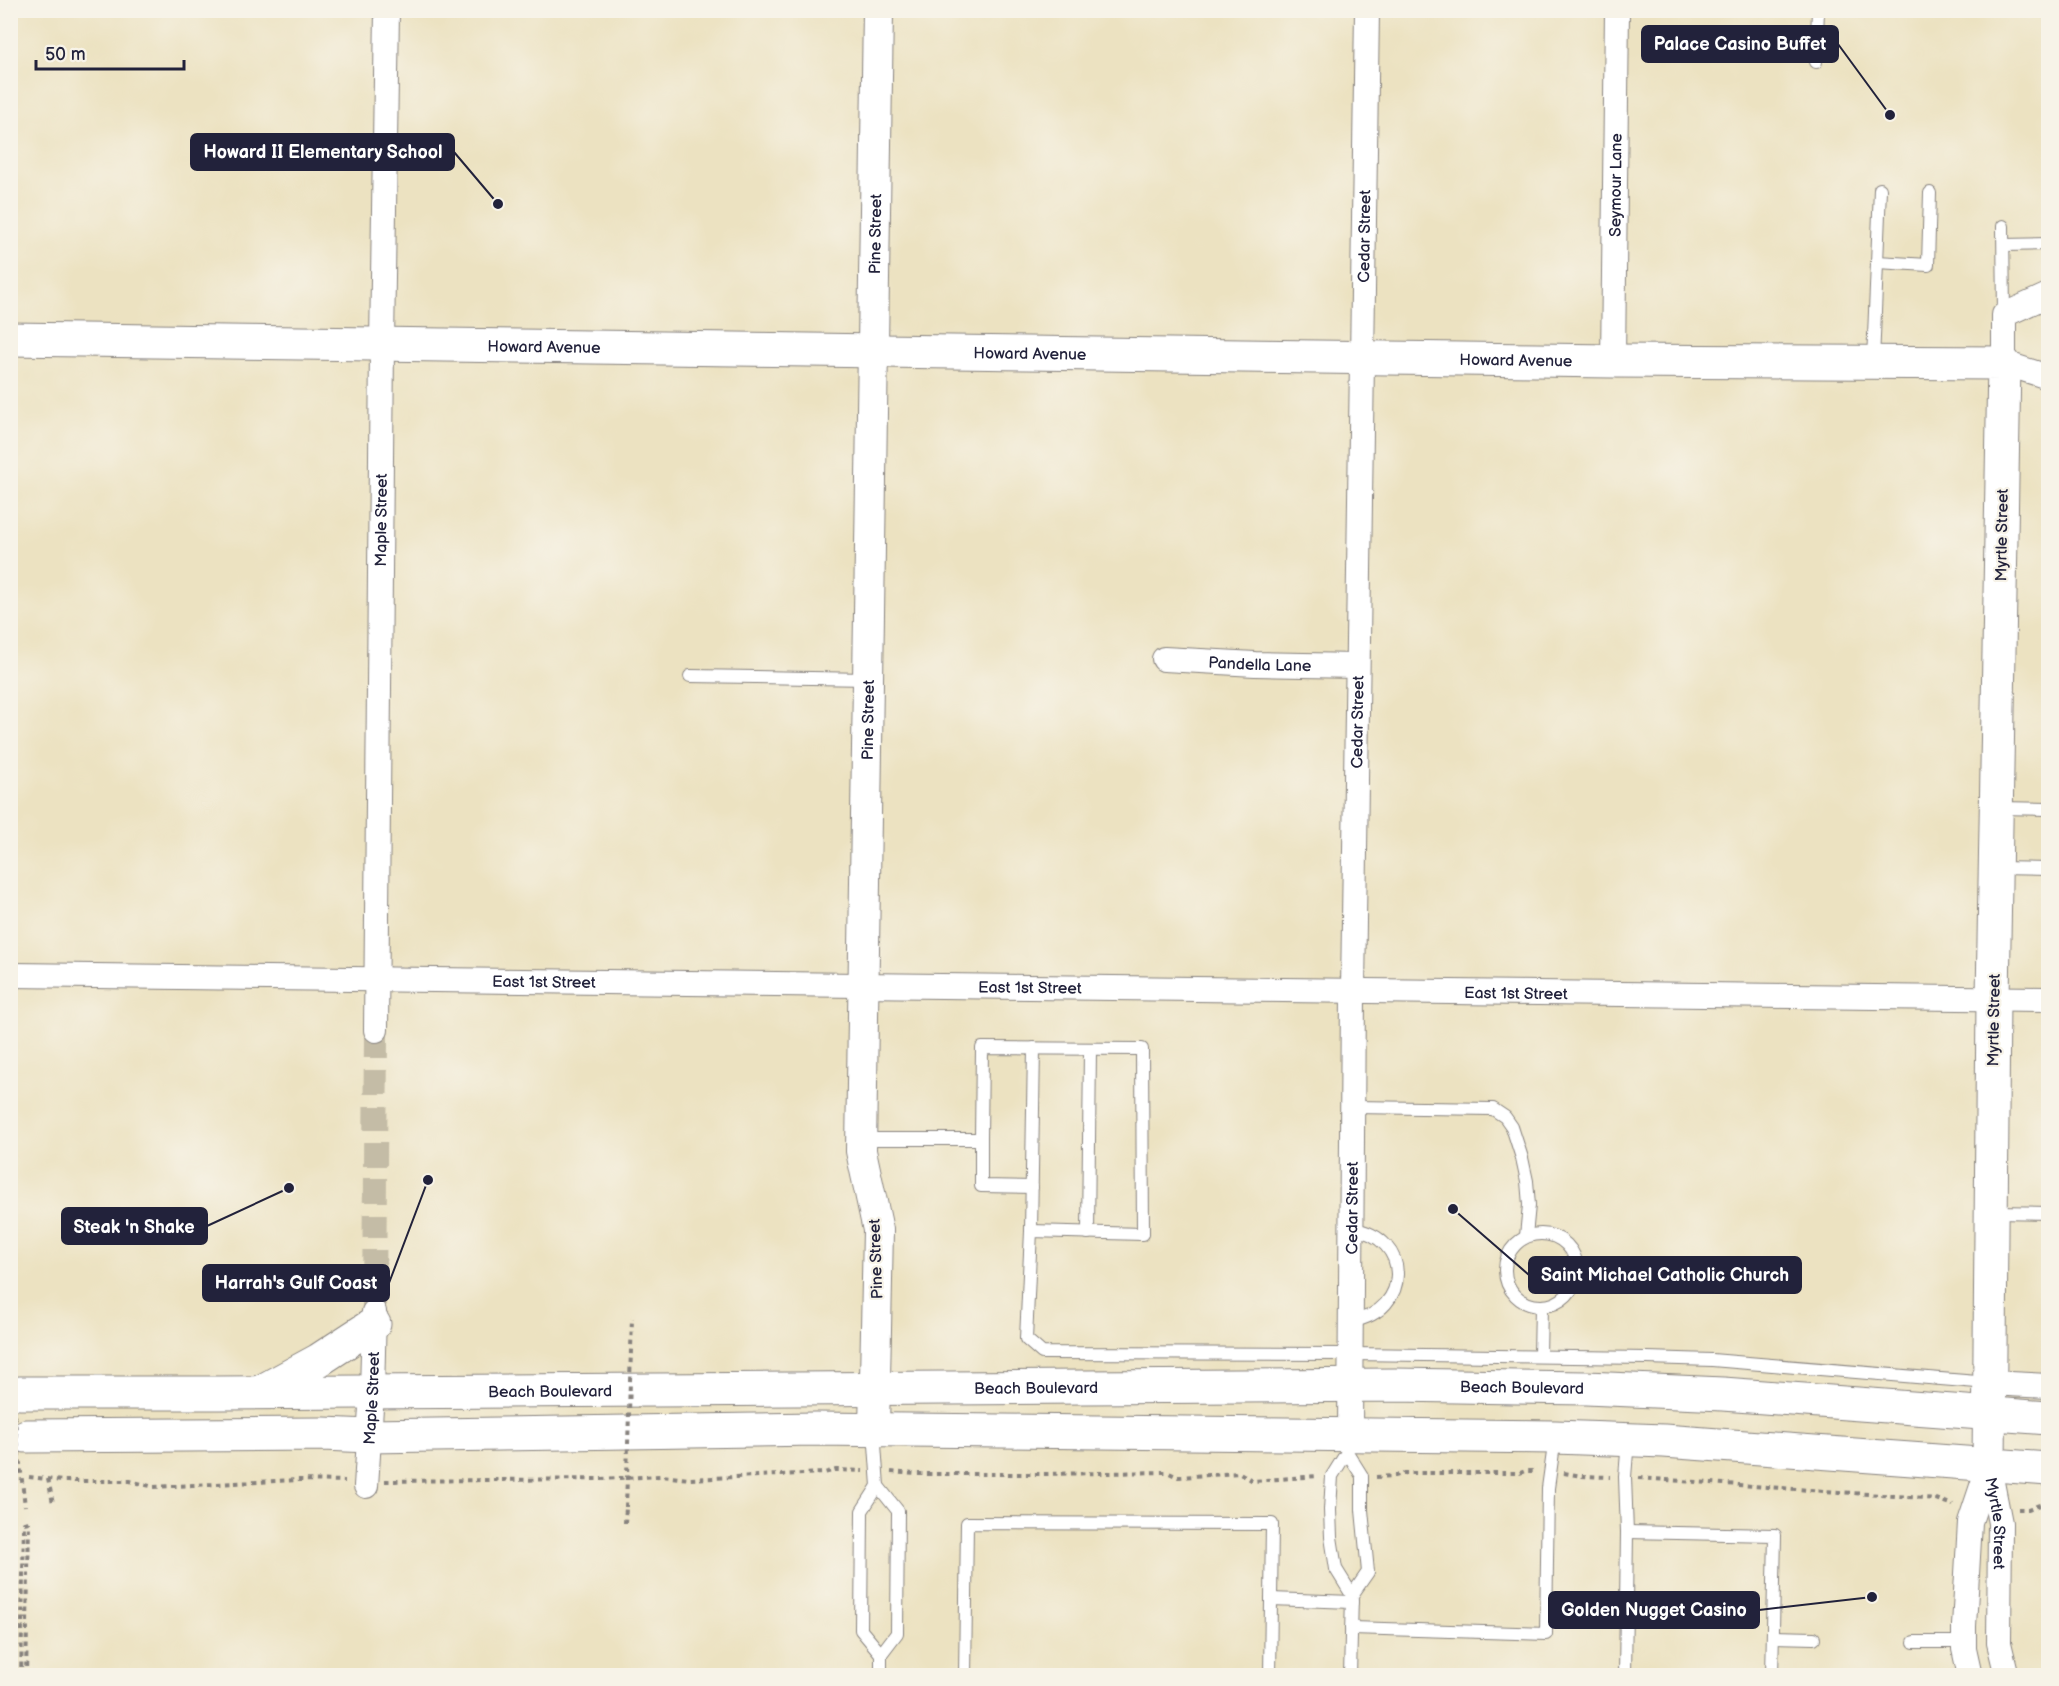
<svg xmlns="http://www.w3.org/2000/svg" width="2059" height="1686" viewBox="0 0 2059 1686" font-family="'Balsamiq Sans',sans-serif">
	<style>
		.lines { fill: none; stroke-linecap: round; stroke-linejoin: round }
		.minor-tunnel { stroke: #c4bca6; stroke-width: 24; stroke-dasharray: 24 12; stroke-linecap: butt }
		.service-casing { stroke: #87827e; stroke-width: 14 }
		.minor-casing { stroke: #87827e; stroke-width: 26 }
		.tertiary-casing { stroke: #87827e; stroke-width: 32 }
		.secondary-casing { stroke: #87827e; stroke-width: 35 }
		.primary-casing { stroke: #87827e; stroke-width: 35 }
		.path { stroke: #87827e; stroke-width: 4; stroke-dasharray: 4.5 4.5; stroke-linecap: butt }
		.service { stroke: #fff; stroke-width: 12 }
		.minor { stroke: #fff; stroke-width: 24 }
		.tertiary { stroke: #fff; stroke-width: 30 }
		.secondary { stroke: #fff; stroke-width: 33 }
		.primary { stroke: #fff; stroke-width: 33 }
		.path-bridge { stroke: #87827e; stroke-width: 4; stroke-dasharray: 4.5 4.5; stroke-linecap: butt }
		.labels { text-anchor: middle; stroke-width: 4.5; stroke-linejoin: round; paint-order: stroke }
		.street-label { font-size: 16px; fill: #22223b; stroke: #f7f3e8 }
		.leader { fill: none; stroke: #22223b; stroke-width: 2 }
		.callout-dot { fill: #22223b; stroke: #f7f3e8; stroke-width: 2 }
		.callout { fill: #22223b; stroke: #22223b; stroke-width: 2 }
		.callout-label { font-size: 18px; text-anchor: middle; font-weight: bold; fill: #fff }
	</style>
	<rect width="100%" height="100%" fill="#f7f3e8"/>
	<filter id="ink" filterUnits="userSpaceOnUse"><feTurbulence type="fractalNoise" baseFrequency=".0167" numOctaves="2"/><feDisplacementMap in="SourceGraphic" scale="12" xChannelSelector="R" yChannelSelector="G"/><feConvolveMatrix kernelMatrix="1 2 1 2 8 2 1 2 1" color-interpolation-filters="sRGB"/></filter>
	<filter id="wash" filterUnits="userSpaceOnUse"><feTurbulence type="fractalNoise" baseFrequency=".008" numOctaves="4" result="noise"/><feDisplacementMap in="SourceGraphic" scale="24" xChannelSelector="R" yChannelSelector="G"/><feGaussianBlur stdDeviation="1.35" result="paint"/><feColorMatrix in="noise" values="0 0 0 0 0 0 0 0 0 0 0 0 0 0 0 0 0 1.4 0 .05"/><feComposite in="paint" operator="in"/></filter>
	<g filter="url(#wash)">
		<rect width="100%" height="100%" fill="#ece2c1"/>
	</g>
	<g filter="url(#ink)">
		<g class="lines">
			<!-- minor-tunnel -->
			<polyline class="minor-tunnel" points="374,1310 376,1030"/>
			<!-- service casing -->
			<g class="service-casing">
				<g id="service">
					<polyline points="1816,62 1818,10"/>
					<polyline points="2003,226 2004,315"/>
					<polyline points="2004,245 2048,244"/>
					<polyline points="1877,262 1928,265 1930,193"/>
					<polyline points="1873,361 1880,189"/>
					<polyline points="690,676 868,679"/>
					<polyline points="1997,808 2048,809"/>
					<polyline points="1996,868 2048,869"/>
					<polyline points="1353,1107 1493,1109 1505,1117 1512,1127 1522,1158 1527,1181 1529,1205 1526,1236"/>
					<polyline points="862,1139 981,1139 982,1048 1142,1049 1143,1234 1031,1231 1026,1339 1042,1353 1352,1354 1647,1358 1712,1360 1989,1383"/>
					<polyline points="981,1139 981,1186 1032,1187"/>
					<polyline points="1993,1212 2048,1213"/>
					<polyline points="1031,1231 1034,1048"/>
					<polyline points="1088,1233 1090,1049"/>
					<circle cx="1541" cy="1270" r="36"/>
					<path d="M1352,1321C1412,1311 1412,1237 1352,1229"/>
					<polyline points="1540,1356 1541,1306"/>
					<polyline points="874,1431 878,1486 898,1511 897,1633 881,1654 881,1676"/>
					<polyline points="878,1486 862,1511 861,1630 881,1654"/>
					<polyline points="1627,1532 1775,1535 1772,1676"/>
					<polyline points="1271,1599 1352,1602"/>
					<polyline points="1351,1628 1546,1634 1548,1488 1555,1438"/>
					<polyline points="1773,1637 1814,1638"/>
					<polyline points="1914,1642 1964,1642"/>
					<polyline points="965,1676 967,1523 1272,1524 1270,1676"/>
					<polyline points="1350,1676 1352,1595 1336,1569 1331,1537 1330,1510 1332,1476 1347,1452 1362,1476 1362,1510 1368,1572 1352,1595"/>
					<polyline points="1625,1676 1627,1532 1625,1477 1628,1440"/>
				</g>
			</g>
			<!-- minor casing -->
			<g class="minor-casing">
				<g id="minor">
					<polyline points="2048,295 2004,315 2004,363 2048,377"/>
					<path id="s1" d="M1613,361L1617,10"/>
					<path id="s2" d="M1164,659L1255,664L1357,666"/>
					<path id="s3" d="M10,975L2048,999"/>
					<path id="s4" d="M376,1030L382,344L387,10"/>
					<polyline points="1990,1383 2048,1386"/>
					<path id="s5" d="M1350,1434L1353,991L1367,10"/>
					<path id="s6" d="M1989,1467L2000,1523L1999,1643L2007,1676"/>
					<path id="s7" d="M366,1486L372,1392L374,1312"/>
					<polyline points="1970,1676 1964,1649 1964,1626 1970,1522 1989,1465"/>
				</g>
			</g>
			<!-- tertiary casing -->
			<g class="tertiary-casing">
				<g id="tertiary">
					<path id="s8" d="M874,1429L878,1230L861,1151L878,10"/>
				</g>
			</g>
			<!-- secondary casing -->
			<g class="secondary-casing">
				<g id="secondary">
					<path id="s9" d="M10,339L1613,361L2004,363L1993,998L1989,1465"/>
				</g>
			</g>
			<!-- primary casing -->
			<g class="primary-casing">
				<g id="primary">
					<polyline points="262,1391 319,1360 374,1324"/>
					<path id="s10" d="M20,1393H218L1395,1385L1586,1388L1723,1394L2048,1418"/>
					<polyline points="26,1436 324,1434 369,1436 815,1429 1555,1437 1664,1441 2048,1469"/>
				</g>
			</g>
			<!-- path -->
			<g class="path">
				<polyline points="891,1472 915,1474 1043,1474 1167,1472 1178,1477 1240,1473 1253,1481 1318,1476"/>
				<polyline points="1564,1473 1582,1476 1610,1477"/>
				<polyline points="10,1476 14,1476"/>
				<polyline points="29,1477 63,1481 130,1481 154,1487 297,1480 345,1481"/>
				<polyline points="1376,1477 1395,1476 1406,1473 1520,1473 1525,1471 1536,1471"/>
				<polyline points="1639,1478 1924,1498 1936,1499 1953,1505"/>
				<polyline points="48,1479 53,1503"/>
				<polyline points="385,1481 601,1479 661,1476 690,1479 824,1473 836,1470 863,1471"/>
				<polyline points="2018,1509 2028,1509 2048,1502"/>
				<polyline points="625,1523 626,1507"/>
				<polyline points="21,1676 24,1523 29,1522"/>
				<polyline points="26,1676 29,1522"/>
			</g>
			<!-- service -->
			<use href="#service" class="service"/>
			<!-- minor -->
			<use href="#minor" class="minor"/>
			<!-- tertiary -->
			<use href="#tertiary" class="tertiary"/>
			<!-- secondary -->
			<use href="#secondary" class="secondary"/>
			<!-- primary -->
			<use href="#primary" class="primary"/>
			<!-- path-bridge -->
			<g class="path-bridge">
				<polyline points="10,1380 25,1506"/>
				<polyline points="626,1507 632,1318"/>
			</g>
		</g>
	</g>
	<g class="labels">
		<!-- street labels -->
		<g class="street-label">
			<text dy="6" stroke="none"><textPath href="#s1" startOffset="176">Seymour Lane</textPath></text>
			<text dy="6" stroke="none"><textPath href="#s8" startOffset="1197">Pine Street</textPath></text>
			<text dy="6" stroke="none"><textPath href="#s5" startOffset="1198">Cedar Street</textPath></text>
			<text dy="6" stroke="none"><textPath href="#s9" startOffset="534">Howard Avenue</textPath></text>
			<text dy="6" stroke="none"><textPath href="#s9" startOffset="1020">Howard Avenue</textPath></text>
			<text dy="6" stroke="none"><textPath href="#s9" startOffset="1506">Howard Avenue</textPath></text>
			<text dy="6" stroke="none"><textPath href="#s4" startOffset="510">Maple Street</textPath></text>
			<text transform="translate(2001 535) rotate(-89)" y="6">Myrtle Street</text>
			<text dy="6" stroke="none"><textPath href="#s2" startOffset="96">Pandella Lane</textPath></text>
			<text dy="6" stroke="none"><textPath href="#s8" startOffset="711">Pine Street</textPath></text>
			<text dy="6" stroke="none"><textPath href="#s5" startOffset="712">Cedar Street</textPath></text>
			<text dy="6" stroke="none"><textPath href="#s3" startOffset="534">East 1st Street</textPath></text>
			<text dy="6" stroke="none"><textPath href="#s3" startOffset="1020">East 1st Street</textPath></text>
			<text dy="6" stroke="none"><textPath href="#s3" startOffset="1506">East 1st Street</textPath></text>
			<text transform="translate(1993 1020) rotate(-89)" y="6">Myrtle Street</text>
			<text dy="6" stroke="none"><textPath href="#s5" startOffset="226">Cedar Street</textPath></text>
			<text transform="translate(875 1259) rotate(-92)" y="6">Pine Street</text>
			<text dy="6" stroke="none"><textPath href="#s10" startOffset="1016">Beach Boulevard</textPath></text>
			<text dy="6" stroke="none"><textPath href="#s10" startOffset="1502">Beach Boulevard</textPath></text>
			<text dy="6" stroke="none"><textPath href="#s10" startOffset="530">Beach Boulevard</textPath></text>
			<text dy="6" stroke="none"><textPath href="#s7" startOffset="88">Maple Street</textPath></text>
			<text dy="6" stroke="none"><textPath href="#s6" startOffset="57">Myrtle Street</textPath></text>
		</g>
	</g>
	<!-- callouts -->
	<path class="leader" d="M1890 115L1838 44M498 204L454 152M289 1188L207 1226M1453 1209L1529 1275M428 1180L389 1283M1872 1597L1759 1610"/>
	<g class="callout-dot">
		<circle cx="1890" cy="115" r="6"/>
		<circle cx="498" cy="204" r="6"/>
		<circle cx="289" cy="1188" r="6"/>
		<circle cx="1453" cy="1209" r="6"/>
		<circle cx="428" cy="1180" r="6"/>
		<circle cx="1872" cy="1597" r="6"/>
	</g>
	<g class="callout">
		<rect x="1642" y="26" width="196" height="36" rx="6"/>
		<rect x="191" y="134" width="263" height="36" rx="6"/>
		<rect x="62" y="1208" width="145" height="36" rx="6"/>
		<rect x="1529" y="1257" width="272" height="36" rx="6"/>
		<rect x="203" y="1265" width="186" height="36" rx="6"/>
		<rect x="1549" y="1592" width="210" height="36" rx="6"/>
	</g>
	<g class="callout-label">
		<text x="1740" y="50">Palace Casino Buffet</text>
		<text x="323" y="158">Howard II Elementary School</text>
		<text x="134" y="1233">Steak 'n Shake</text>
		<text x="1665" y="1281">Saint Michael Catholic Church</text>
		<text x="296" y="1289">Harrah's Gulf Coast</text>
		<text x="1654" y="1616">Golden Nugget Casino</text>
	</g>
	<!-- margin -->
	<rect width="2059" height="1686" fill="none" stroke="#f7f3e8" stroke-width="36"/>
	<!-- scale -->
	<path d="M36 60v9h148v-9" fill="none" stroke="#22223b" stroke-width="3"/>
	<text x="45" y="60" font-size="18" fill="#22223b" stroke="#f7f3e8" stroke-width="4.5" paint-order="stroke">50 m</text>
</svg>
